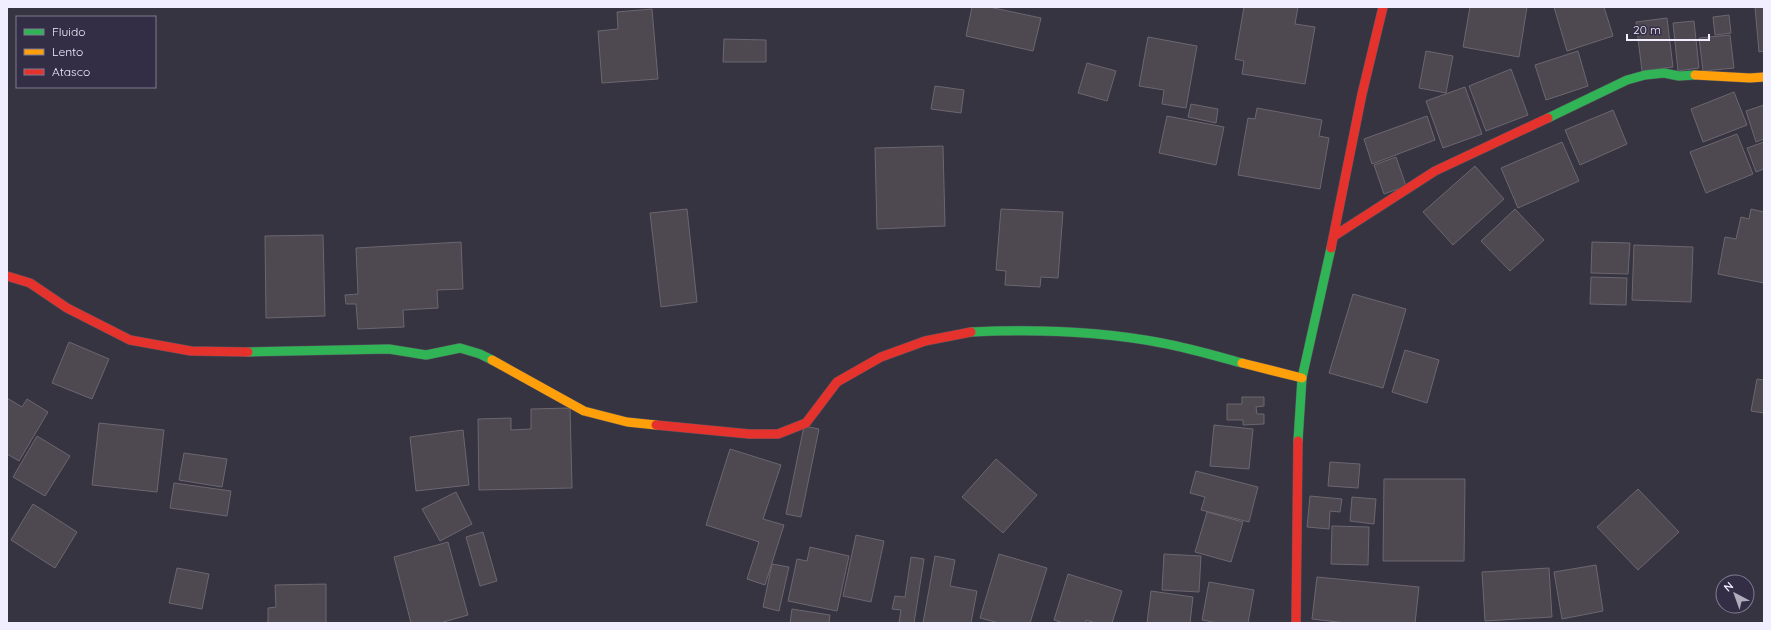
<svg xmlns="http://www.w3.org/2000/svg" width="1771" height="630" viewBox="0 0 1771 630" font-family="Quicksand,sans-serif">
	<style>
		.building { fill: #4e4851; stroke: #6c6670 }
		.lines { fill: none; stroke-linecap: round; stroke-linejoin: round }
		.fast-casing { stroke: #55535e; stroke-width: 10 }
		.slow-casing { stroke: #55535e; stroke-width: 10 }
		.jam-casing { stroke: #55535e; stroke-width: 10 }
		.fast { stroke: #30b455; stroke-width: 9 }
		.slow { stroke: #ff9f0a; stroke-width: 9 }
		.jam { stroke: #e5322d; stroke-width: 9 }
	</style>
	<rect width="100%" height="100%" fill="#363440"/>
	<!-- building -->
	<g class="building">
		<polygon points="972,7 989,7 1041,18 1033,51 966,36"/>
		<polygon points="1244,7 1298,7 1295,24 1315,27 1305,84 1242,74 1244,61 1235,59"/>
		<polygon points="1470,7 1527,7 1519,57 1463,47"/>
		<polygon points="1554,7 1604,7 1613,36 1567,51"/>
		<polygon points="1755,7 1764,7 1764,51 1759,52"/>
		<polygon points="652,9 658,79 602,83 598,31 618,29 617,12"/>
		<polygon points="1729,15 1731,33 1715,35 1713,17"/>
		<polygon points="1667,18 1673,67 1642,71 1636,22"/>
		<polygon points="1694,21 1699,68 1678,71 1673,23"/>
		<polygon points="1730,35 1734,68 1703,71 1699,38"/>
		<polygon points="1148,37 1197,46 1186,108 1162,104 1164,90 1139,86"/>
		<polygon points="724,39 766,40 766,62 723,62"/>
		<polygon points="1426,51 1453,56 1446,93 1419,88"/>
		<polygon points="1578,51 1588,86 1546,100 1535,65"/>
		<polygon points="1087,63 1116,71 1107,101 1078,93"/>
		<polygon points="1511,69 1528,115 1486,131 1469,86"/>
		<polygon points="935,86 964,90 961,113 931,109"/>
		<polygon points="1465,87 1482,134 1443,148 1426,101"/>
		<polygon points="1734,92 1747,125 1703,142 1691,109"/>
		<polygon points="1191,104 1218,109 1216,123 1188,117"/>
		<polygon points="1764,105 1764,139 1756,142 1746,111"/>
		<polygon points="1257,108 1322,120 1319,136 1329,138 1320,189 1238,175 1248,118 1255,119"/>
		<polygon points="1613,110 1627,144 1580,165 1565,130"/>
		<polygon points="1167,116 1224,127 1216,165 1159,153"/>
		<polygon points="1427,116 1435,140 1372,164 1364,139"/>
		<polygon points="1737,134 1753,174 1706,193 1690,152"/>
		<polygon points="1562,142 1579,181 1518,208 1501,168"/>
		<polygon points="1764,142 1764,169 1756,172 1747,148"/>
		<polygon points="943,146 945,226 877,229 875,148"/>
		<polygon points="1396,157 1406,186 1384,194 1374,165"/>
		<polygon points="1475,166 1504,199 1453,245 1423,212"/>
		<polygon points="687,209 697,302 661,307 650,213"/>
		<polygon points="1001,209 1063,212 1058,278 1041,277 1040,287 1005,285 1006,271 996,270"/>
		<polygon points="1515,209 1544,240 1510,271 1481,241"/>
		<polygon points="1751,209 1764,212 1764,283 1718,274 1725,237 1736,239 1741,217 1749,219"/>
		<polygon points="323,235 325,316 266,318 265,236"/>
		<polygon points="461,242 463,289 437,290 438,308 403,310 404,327 358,329 356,304 346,304 345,295 358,294 356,248"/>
		<polygon points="1592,242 1630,243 1628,274 1591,273"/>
		<polygon points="1634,245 1693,247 1691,302 1632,300"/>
		<polygon points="1591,277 1627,278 1626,305 1590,304"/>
		<polygon points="1353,294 1406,309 1383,388 1329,373"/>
		<polygon points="69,342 109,359 92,399 52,383"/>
		<polygon points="1405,350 1439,360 1427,403 1392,392"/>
		<polygon points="1757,379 1764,380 1764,413 1751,411"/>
		<polygon points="1242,397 1264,397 1264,406 1256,407 1257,414 1264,414 1264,424 1243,425 1243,420 1227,420 1227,404 1242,404"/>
		<polygon points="7,398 22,407 27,399 48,412 19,461 7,454"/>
		<polygon points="570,408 572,488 479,490 478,419 511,418 511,430 531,429 531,409"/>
		<polygon points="99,423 164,430 157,492 92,485"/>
		<polygon points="1214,425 1253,429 1249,469 1210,466"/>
		<polygon points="804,426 819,429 801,517 786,514"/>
		<polygon points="463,430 469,485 416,491 410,437"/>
		<polygon points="37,436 70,456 45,496 13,477"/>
		<polygon points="730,449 781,465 763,519 784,525 765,585 747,579 759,542 706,525"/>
		<polygon points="184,453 227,459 222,487 179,480"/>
		<polygon points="996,459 1037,495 1003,533 962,497"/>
		<polygon points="1330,462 1360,464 1358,488 1328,486"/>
		<polygon points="1196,471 1258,487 1249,522 1201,510 1205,497 1190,493"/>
		<polygon points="1384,479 1465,479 1464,561 1383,561"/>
		<polygon points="174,483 231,491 227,516 170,508"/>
		<polygon points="1638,489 1679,532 1638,570 1597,527"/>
		<polygon points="456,492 472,524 440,541 422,509"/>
		<polygon points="1310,496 1342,499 1340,512 1330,511 1329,529 1307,527"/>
		<polygon points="1352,497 1376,499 1374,524 1350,521"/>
		<polygon points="33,504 77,532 55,568 11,540"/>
		<polygon points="1207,512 1243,522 1231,562 1195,552"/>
		<polygon points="1332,526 1369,527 1368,565 1331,564"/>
		<polygon points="483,532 497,581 480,586 466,537"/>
		<polygon points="856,535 884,541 871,602 843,596"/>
		<polygon points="448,542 468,615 440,623 411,623 394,557"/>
		<polygon points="810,547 849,556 837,611 788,601 797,559 807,561"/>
		<polygon points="999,554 1047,568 1030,623 999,623 980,618"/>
		<polygon points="1164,554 1201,556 1199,592 1162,590"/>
		<polygon points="935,556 955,560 950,586 977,591 971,623 923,623"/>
		<polygon points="911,557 924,559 914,623 905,623 899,622 901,610 892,609 895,596 905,597"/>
		<polygon points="772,564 789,567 779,611 763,607"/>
		<polygon points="1596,565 1603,611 1562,619 1554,572"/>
		<polygon points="177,568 209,574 202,609 169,603"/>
		<polygon points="1549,568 1552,617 1485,621 1482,572"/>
		<polygon points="1068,574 1122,591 1112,623 1096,623 1086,620 1086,623 1064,623 1054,620"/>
		<polygon points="1317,577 1419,587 1415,623 1346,623 1312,619"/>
		<polygon points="1209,582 1254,590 1248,623 1218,623 1202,620"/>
		<polygon points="326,584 326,623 268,623 268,608 276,607 275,585"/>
		<polygon points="1151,591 1193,597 1190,623 1147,623"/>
		<polygon points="792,609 830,615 829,623 790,623"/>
	</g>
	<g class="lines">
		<!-- fast casing -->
		<g class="fast-casing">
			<g id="fast">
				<polyline points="1548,118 1627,80 1645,75 1664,73 1679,76 1695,75"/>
				<path d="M971,332C1035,329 1099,331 1162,343C1189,348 1216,356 1242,363"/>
				<polyline points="248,352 389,349 426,355 460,348 480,354 492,360"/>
				<polyline points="1298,441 1302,378 1331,248"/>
			</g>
		</g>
		<!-- slow casing -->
		<g class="slow-casing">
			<g id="slow">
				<polyline points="1695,75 1750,78 1764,77"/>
				<polyline points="492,360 584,411 627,422 656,425"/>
				<polyline points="1242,363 1302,378"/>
			</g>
		</g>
		<!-- jam casing -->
		<g class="jam-casing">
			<g id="jam">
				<polyline points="1334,236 1435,171 1548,118"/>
				<polyline points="1331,248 1362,94 1383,7"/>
				<polyline points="7,276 30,283 67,308 130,340 191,351 248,352"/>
				<polyline points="656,425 749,434 778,434 806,423 837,382 881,357 925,341 971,332"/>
				<polyline points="1296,623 1298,441"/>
			</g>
		</g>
		<!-- fast -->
		<use href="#fast" class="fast"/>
		<!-- slow -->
		<use href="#slow" class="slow"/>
		<!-- jam -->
		<use href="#jam" class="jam"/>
	</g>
	<!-- border -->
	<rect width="1771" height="630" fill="none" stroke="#f1efff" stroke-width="16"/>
	<!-- legend -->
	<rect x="16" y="16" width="140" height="72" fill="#332e46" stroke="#7f7b90"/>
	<rect x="24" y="29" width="20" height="6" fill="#30b455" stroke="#7f7b90"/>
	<text x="52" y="36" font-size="12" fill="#f1efff">Fluido</text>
	<rect x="24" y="49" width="20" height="6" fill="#ff9f0a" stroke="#7f7b90"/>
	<text x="52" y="56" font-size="12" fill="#f1efff">Lento</text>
	<rect x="24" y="69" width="20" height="6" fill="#e5322d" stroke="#7f7b90"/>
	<text x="52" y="76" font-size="12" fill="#f1efff">Atasco</text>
	<!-- north arrow -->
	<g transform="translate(1735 594) rotate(319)"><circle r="19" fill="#332e46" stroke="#7f7b90"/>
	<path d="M0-3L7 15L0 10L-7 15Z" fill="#b0aebc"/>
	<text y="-6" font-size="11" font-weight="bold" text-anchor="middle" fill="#f1efff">N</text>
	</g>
	<!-- scale -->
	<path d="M1627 34v6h82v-6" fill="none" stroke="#f1efff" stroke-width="2"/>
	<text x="1633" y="34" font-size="12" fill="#f1efff" stroke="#332e46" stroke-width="3" paint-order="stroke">20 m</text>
</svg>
